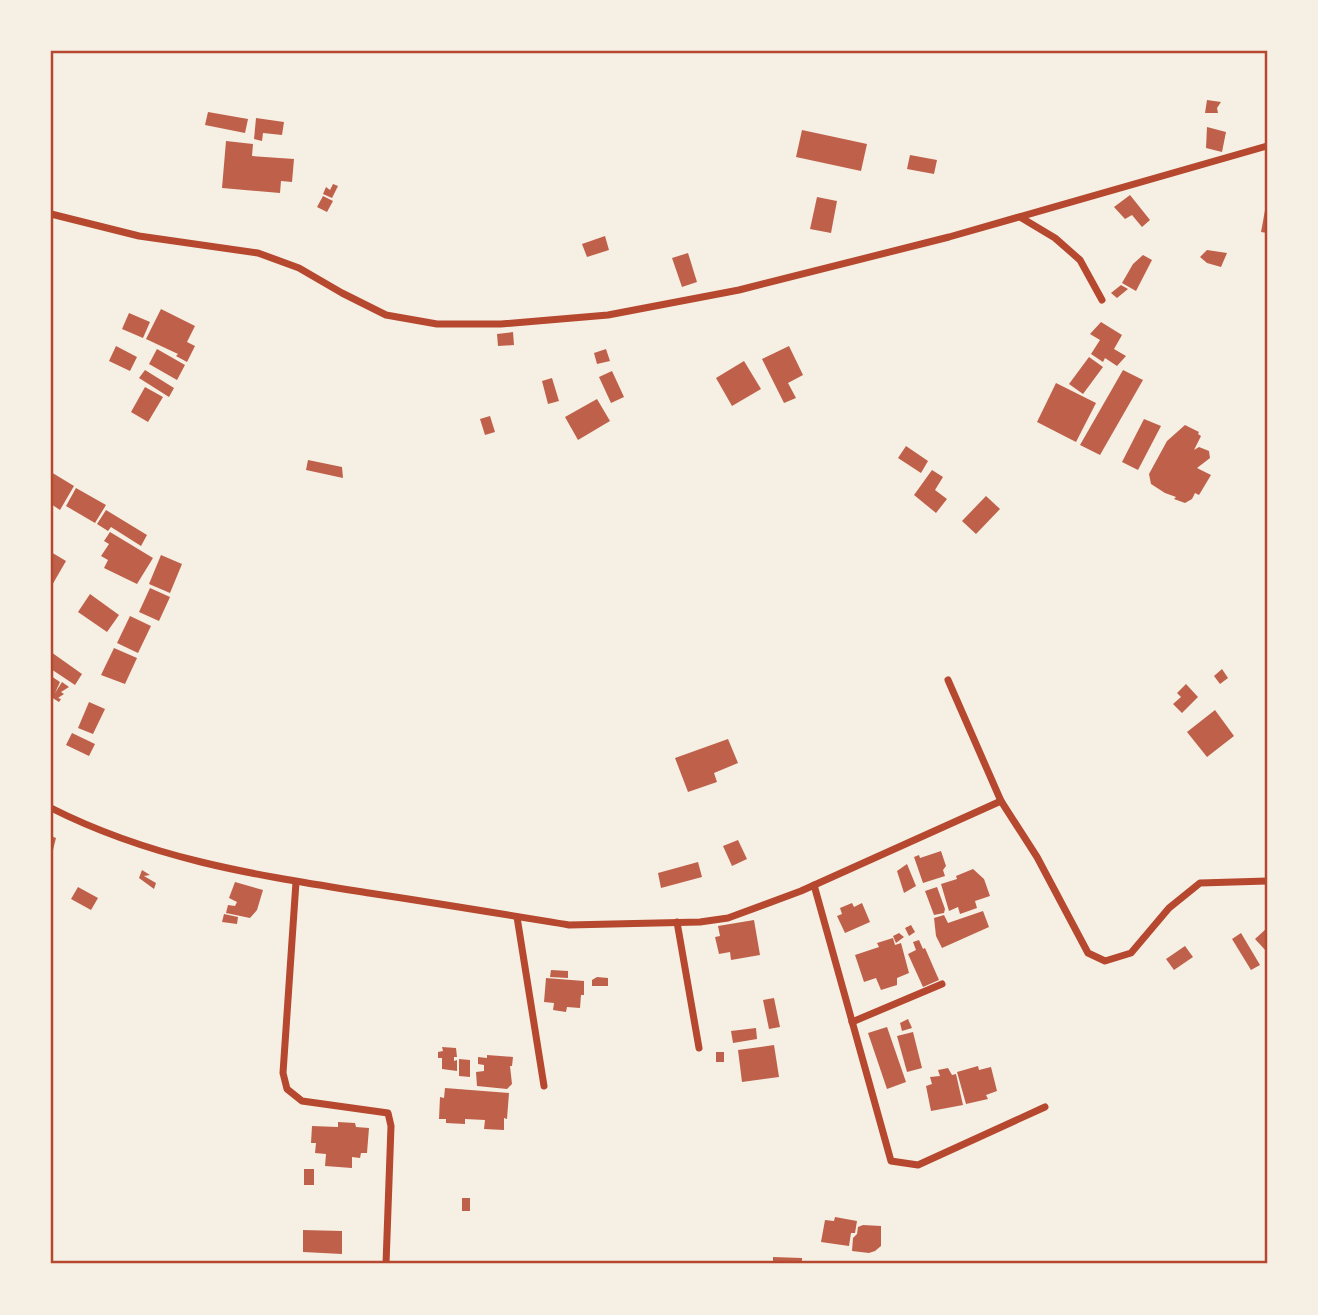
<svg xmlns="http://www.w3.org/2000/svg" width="1318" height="1315" viewBox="0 0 1318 1315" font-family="Ubuntu,sans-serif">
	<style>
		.building { fill: #bf614a }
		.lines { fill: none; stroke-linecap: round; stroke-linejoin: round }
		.minor { stroke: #b5482f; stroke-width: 7 }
		.neatline { fill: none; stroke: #b5482f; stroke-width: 2.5 }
	</style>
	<rect width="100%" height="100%" fill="#f6efe4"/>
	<!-- building -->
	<g class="building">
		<polygon points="1207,100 1221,102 1217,108 1218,113 1205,113"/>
		<polygon points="208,112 248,119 245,133 205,125"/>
		<polygon points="256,118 284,122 282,135 263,133 262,141 254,139"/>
		<polygon points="1207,127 1226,132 1222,152 1206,148"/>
		<polygon points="802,130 867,144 861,171 796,157"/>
		<polygon points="226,141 253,144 252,156 294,159 292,182 281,181 280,193 222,188"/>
		<polygon points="910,155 937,160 934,174 907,169"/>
		<polygon points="333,184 338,186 332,198 323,194 326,187 330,190"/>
		<polygon points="1130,195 1150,220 1142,227 1132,215 1125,219 1114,207"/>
		<polygon points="323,196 333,201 327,212 317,207"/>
		<polygon points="817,197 837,201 831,233 810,229"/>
		<polygon points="1266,205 1267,205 1267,233 1261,232"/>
		<polygon points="605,236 609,250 587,257 582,244"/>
		<polygon points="1207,250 1227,253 1221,267 1207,263 1200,257"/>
		<polygon points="688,253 697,282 682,287 672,258"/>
		<polygon points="1143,255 1152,260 1136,291 1122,283 1133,264"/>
		<polygon points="1121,285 1128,289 1117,298 1111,293"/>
		<polygon points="161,309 195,326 187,342 195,346 187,362 176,356 178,354 146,339"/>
		<polygon points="129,313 150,322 143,338 122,329"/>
		<polygon points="1101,322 1122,335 1114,349 1126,356 1117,366 1105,358 1103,362 1091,354 1100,340 1090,334"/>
		<polygon points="513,332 514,345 498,346 497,334"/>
		<polygon points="116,346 137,357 130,371 109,361"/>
		<polygon points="789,346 803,375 788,383 796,398 784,403 762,359"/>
		<polygon points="157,349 185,365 177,380 149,364"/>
		<polygon points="606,349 610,361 597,364 594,353"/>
		<polygon points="1089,357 1103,367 1083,394 1069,384"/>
		<polygon points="744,361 761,389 732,406 716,378"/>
		<polygon points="145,370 174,388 169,397 139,378"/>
		<polygon points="1123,370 1143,380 1100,455 1080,445"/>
		<polygon points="612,371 624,397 611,403 599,377"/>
		<polygon points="552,378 559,401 548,404 542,381"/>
		<polygon points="1056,383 1096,403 1076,442 1037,422"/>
		<polygon points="145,387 163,397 148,422 131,412"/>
		<polygon points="597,399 610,421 578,440 565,417"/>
		<polygon points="490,416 495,432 485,435 480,419"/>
		<polygon points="1144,419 1161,426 1138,470 1122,462"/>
		<polygon points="1185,425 1199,432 1198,434 1201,436 1194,450 1199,447 1209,451 1210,458 1197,468 1211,475 1199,495 1195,493 1192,499 1185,503 1174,499 1176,497 1165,493 1151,484 1149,474 1167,441"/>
		<polygon points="906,446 928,461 921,473 898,458"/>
		<polygon points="308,460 342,467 343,478 306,470"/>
		<polygon points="932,470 943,477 935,490 947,499 936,513 914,495"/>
		<polygon points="51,472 74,486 60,510 51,504"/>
		<polygon points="76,488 106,505 95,523 66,506"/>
		<polygon points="986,496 1000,509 976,534 962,521"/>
		<polygon points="106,510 147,535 141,546 111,527 108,531 97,524"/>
		<polygon points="110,532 153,558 137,584 104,568 108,560 101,556 109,544 104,541"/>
		<polygon points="51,552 66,561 51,587"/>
		<polygon points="161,555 182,564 170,593 149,584"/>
		<polygon points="150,588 170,597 159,621 139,612"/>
		<polygon points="90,594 119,615 107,632 78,612"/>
		<polygon points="130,616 151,626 138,653 117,643"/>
		<polygon points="114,648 137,658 125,684 101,675"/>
		<polygon points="51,652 82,674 75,685 51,669"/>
		<polygon points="1222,669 1228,678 1220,684 1214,676"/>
		<polygon points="51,676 60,682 55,693 62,682 69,687 61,692 64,694 58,698 61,699 59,702 51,697"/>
		<polygon points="1186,684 1198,697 1182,713 1173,704 1181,697 1177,693"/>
		<polygon points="89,702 105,709 93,734 78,728"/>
		<polygon points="1215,710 1234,736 1207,757 1187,732"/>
		<polygon points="72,733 95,744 89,756 66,745"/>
		<polygon points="728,739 738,763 714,773 717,782 688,792 675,758"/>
		<polygon points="51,836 56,838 53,850 51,849"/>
		<polygon points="738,840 747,859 732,866 723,846"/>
		<polygon points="941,851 946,866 943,870 945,876 923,883 914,857 919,855 920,858"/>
		<polygon points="698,862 702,877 661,888 658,873"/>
		<polygon points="907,864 916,886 904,893 897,871"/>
		<polygon points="973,869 984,879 990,896 975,901 977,908 960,914 958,907 949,911 941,884 957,879 956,876"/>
		<polygon points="142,870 150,875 144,876 156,883 154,889 139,878"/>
		<polygon points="235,882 263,890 257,910 250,918 226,913 228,905 235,906 237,902 229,898"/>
		<polygon points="78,887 98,898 91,910 71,899"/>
		<polygon points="937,887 945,909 944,913 934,915 925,891"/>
		<polygon points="852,903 854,907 862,903 870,922 845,933 837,916 842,914 840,908"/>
		<polygon points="983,911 989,927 942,948 936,936 934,918 944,915 948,923"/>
		<polygon points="224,914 238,917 237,924 222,922"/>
		<polygon points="754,920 760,955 731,960 730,952 719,954 715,937 720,936 718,926"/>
		<polygon points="911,925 915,932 909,936 905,928"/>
		<polygon points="1267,928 1267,952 1255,939"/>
		<polygon points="899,933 904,937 896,943 893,936"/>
		<polygon points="1241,933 1260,965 1251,970 1232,939"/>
		<polygon points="893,938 895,945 901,943 909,973 897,978 897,985 881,990 876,978 864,982 855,955 879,947 877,943"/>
		<polygon points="919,940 923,949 925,948 939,980 923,987 908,954 916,950 913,942"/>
		<polygon points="1185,946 1193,957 1174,970 1166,959"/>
		<polygon points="551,970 568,971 568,978 550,977"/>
		<polygon points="597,977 608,978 608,986 592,986 592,980"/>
		<polygon points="546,978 584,981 584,995 581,995 580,1008 567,1007 566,1012 553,1010 554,1003 544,1002"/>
		<polygon points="774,998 780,1027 769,1029 763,1000"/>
		<polygon points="908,1019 912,1028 902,1031 900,1023"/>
		<polygon points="887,1027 906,1082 887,1089 868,1033"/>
		<polygon points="756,1028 757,1039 733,1043 731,1031"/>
		<polygon points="913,1032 922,1068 907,1072 897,1036"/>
		<polygon points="774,1045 779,1077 742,1082 738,1050"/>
		<polygon points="442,1047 456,1048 457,1057 454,1057 454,1061 457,1060 457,1071 442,1069 442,1058 438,1058 438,1052 443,1051"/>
		<rect x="716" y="1052" width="8" height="10"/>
		<polygon points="487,1055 513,1057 512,1066 510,1066 512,1084 507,1089 477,1086 476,1072 484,1071 484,1065 478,1064 478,1057 487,1058"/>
		<polygon points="459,1059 470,1060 470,1077 459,1076"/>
		<polygon points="978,1066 979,1070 991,1067 997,1091 986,1095 988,1099 966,1104 957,1072"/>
		<polygon points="948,1068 952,1075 956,1074 963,1105 931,1111 926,1086 932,1084 930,1077 940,1076 938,1070"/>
		<polygon points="445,1088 509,1093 507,1119 504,1118 504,1130 484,1129 485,1120 465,1119 465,1124 446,1123 446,1119 439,1119 440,1097 444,1098"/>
		<polygon points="338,1122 355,1123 356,1127 369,1128 367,1153 361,1153 360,1158 352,1157 352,1168 325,1166 326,1154 315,1153 316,1143 311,1143 312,1126 338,1127"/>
		<rect x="304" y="1169" width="10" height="16"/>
		<rect x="462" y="1198" width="8" height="13"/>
		<polygon points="835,1217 857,1221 855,1233 851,1233 849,1246 821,1242 825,1220 834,1221"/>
		<polygon points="863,1225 881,1226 881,1246 875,1251 869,1253 852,1251 853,1238 857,1234 858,1227"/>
		<polygon points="303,1230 342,1231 342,1254 303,1252"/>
		<polygon points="773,1257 802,1258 802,1264 773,1264"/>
	</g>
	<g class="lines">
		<!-- minor -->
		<g class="minor">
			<polyline points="51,214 139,236 258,253 299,268 342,293 386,315 437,324 501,324 608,315 739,290 949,237 1267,146"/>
			<polyline points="1020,217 1055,238 1080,260 1102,300"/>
			<polyline points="948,680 1001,801 1037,857 1088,953 1105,961 1131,953 1169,908 1200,883 1267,881"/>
			<path d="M51,808C154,860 256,875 369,893C436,903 502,914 569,925L700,922L728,918L801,891L1001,801"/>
			<polyline points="296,882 283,1073 287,1089 302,1101 388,1113 391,1126 386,1264"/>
			<polyline points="814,885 891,1161 918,1165 1045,1107"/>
			<polyline points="517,917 544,1086"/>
			<polyline points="677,922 699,1048"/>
			<polyline points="852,1022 942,984"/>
		</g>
	</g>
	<!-- border -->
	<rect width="1318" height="1315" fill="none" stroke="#f6efe4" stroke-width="105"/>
	<rect x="52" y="52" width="1214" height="1210" class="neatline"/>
</svg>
